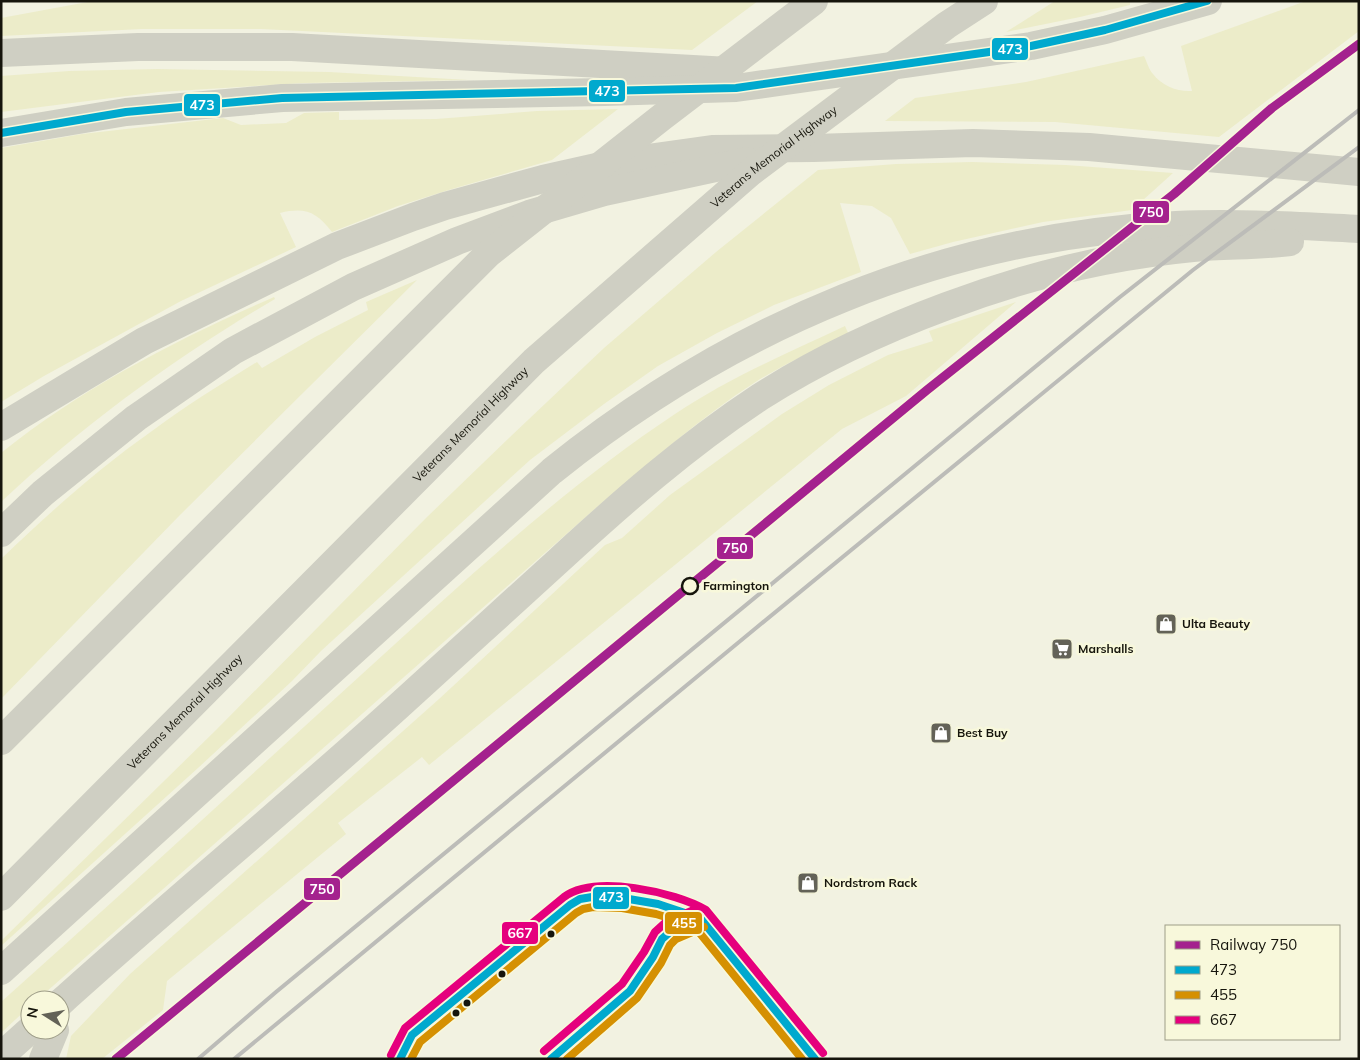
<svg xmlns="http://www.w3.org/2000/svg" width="1360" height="1060" viewBox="0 0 1360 1060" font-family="Mulish,sans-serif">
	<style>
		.green { fill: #ececc9 }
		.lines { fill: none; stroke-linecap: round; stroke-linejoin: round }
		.minor { stroke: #fdfdfa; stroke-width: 28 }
		.highway { stroke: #cfcfc3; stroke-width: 28 }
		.rail { stroke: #bcbcb8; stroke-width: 4 }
		.bus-1-casing { stroke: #f8f8db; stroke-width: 11 }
		.bus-2-casing { stroke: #f8f8db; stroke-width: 11 }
		.bus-3-casing { stroke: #f8f8db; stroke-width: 11 }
		.bus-1 { stroke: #00a9ce; stroke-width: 8 }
		.bus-2 { stroke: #d59002; stroke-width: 8 }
		.bus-3 { stroke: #e5007d; stroke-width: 8 }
		.rail-1-casing { stroke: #f8f8db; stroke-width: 12 }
		.rail-1 { stroke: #a4228e; stroke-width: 9 }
		.stop-dot { fill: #f8f8db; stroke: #16150c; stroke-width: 2.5 }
		.bus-dot { fill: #16150c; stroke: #f8f8db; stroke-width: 2 }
		.labels { text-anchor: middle; stroke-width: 5; stroke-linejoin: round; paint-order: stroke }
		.street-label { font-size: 12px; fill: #16150c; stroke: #f8f8db }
		.stop-label { font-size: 12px; font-weight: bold; fill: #16150c; stroke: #f8f8db; text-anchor: start }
		.poi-label { font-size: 12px; font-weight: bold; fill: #16150c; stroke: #f8f8db; text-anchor: start }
		.line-badge { stroke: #f8f8db; stroke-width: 2 }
		.badge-label { font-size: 14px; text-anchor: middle; font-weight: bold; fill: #fff }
	</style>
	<rect width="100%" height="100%" fill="#f2f2e1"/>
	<!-- green -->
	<g class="green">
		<polygon points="93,1 758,1 692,50 261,29 142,29 1,36 1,18"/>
		<polygon points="1055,1 1130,1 1130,5 1080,17 1006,32"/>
		<path d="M1306,1H1359V31L1219,137L1055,122L885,121L915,98L1026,82L1144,56C1147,62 1149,70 1153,74C1162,86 1178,92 1192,91L1181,46Z"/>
		<polygon points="158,69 329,72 469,80 304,83 159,92 1,112 1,76 69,71"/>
		<path d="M618,109L552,160L452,189L398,206L332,232C316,212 306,207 280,213L296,247L181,301L44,376L1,402V148L82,134L223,118L241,125L286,123L304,113L339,112V120L436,119L537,111Z"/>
		<polygon points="972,162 1066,165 1173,173 1132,210 1043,222 953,242 910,254 891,218 872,206 840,203 861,272 774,305 717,333 658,366 604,404 530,460 321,651 292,681 198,768 1,946 2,940 216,730 427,517 510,437 604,348 716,252 818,170 896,164"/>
		<path d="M417,280L180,515L1,699V559C49,513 98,469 152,431C186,406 221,384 257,362L262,368L315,337L368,310L366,302Z"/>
		<path d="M274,297L275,299C177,356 84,424 1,502V453C83,387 178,339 274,297Z"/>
		<polygon points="1016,302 906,396 842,429 429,765 422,757 338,823 346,834 167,981 163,1010 102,1059 66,1059 71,1036 130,974 439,699 605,545 622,538 670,495 782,414 829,385 888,355 933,341 929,331"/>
		<path d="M845,326L849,335C818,349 786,363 757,381C699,418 648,465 596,508L37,1000H30V1006L1,1033V1002C122,894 241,784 361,675C461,584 562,489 675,414C729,378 788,353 845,326Z"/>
	</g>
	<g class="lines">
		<!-- minor -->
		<polyline class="minor" points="700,918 815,1059"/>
		<!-- highway -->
		<g class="highway">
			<polyline points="1,53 138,47 292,47 729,71"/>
			<polyline points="1,133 126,112 282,98 605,92 736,88 1031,46 1105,30 1208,1"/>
			<polyline points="1,427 144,341 337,246 413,217 445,206 543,179 619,162 712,149 814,148 973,143 1089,147 1359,172"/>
			<polyline points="1,533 43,493 136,418 233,351 353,287 457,241 529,214 604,192 748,161"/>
			<polyline points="1,741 488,254 662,117 814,1"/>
			<path id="s1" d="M1,897L534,361L751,172L947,25L984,1"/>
			<path d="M1,971L552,471C732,326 944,236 1176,225C1237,222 1298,226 1359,229"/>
			<path d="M60,1003C173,901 290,805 402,703C454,656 505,609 557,562C621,503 687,445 760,397C818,360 882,330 947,306C1026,276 1109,256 1193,248C1226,245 1258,246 1290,242"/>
			<polyline points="1,1056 30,1030"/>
			<polyline points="43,1059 55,1030"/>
		</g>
		<!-- rail -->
		<g class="rail">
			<polyline points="198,1059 276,992 1120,297 1359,110"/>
			<polyline points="234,1059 756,628 1193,270 1359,147"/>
		</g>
		<!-- bus-1 casing -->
		<g class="bus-1-casing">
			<g id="bus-1">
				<polyline points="1,133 126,112 282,98 736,88 1031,46 1105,30 1207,1"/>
				<polyline points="400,1059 412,1035 570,905 580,899 592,897 623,898 658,904 700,918 815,1059"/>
				<polyline points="551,1059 630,991 653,957 662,939 671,931 700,918"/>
			</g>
		</g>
		<!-- bus-2 casing -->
		<g class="bus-2-casing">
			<g id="bus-2">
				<polyline points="411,1059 420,1042 576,913 583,909 593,907 622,908 656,914 694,926 802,1059"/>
				<polyline points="567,1059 637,998 661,963 670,945 676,939 704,927"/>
			</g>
		</g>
		<!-- bus-3 casing -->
		<g class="bus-3-casing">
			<g id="bus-3">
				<polyline points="544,1051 622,984 644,952 655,932 666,922 696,909"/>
				<path d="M391,1055L405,1028L564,897C595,874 675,892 706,910L823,1053"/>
			</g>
		</g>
		<!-- bus-1 -->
		<use href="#bus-1" class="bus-1"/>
		<!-- bus-2 -->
		<use href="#bus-2" class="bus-2"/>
		<!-- bus-3 -->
		<use href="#bus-3" class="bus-3"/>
		<!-- rail-1 casing -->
		<g class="rail-1-casing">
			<polyline id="rail-1" points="116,1059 927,390 1174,194 1272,108 1359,44"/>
		</g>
		<!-- rail-1 -->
		<use href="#rail-1" class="rail-1"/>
	</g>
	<!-- icons -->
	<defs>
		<g id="shop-square" transform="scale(1.125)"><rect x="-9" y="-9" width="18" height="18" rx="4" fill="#636257" stroke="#f8f8db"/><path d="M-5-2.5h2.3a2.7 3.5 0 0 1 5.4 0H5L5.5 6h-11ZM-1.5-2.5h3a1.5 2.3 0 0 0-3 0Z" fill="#fff"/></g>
		<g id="supermarket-square" transform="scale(1.125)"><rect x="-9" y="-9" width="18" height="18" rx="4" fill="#636257" stroke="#f8f8db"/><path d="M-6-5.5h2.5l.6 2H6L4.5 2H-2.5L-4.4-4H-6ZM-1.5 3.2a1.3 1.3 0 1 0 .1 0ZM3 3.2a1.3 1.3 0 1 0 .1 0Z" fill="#fff"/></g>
	</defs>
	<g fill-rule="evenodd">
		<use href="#shop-square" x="1166" y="624"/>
		<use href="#supermarket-square" x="1062" y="649"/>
		<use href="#shop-square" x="941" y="733"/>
		<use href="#shop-square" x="808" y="883"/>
	</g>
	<!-- markers -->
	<circle class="stop-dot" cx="690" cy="586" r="8"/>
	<g class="bus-dot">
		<circle cx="551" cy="934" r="4.5"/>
		<circle cx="502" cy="974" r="4.5"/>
		<circle cx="467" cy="1003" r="4.5"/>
		<circle cx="456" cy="1013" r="4.5"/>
	</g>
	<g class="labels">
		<!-- street labels -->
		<g class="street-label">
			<text dy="4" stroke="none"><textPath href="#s1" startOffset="1071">Veterans Memorial Highway</textPath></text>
			<text dy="4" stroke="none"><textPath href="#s1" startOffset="666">Veterans Memorial Highway</textPath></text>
			<text dy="4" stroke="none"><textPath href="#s1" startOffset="261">Veterans Memorial Highway</textPath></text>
		</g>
		<!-- stop labels -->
		<g class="stop-label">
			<text x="703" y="590">Farmington</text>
		</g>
		<!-- poi labels -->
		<g class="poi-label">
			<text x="1182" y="628">Ulta Beauty</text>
			<text x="1078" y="653">Marshalls</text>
			<text x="957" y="737">Best Buy</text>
			<text x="824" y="887">Nordstrom Rack</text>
		</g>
	</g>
	<g class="line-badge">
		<rect x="991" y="37" width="38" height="24" rx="5" fill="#00a9ce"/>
		<rect x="588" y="79" width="38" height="24" rx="5" fill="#00a9ce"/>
		<rect x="183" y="93" width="38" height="24" rx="5" fill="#00a9ce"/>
		<rect x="1132" y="200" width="38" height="24" rx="5" fill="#a4228e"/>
		<rect x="716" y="536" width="38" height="24" rx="5" fill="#a4228e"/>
		<rect x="303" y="877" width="38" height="24" rx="5" fill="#a4228e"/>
		<rect x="592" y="886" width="38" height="24" rx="5" fill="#00a9ce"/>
		<rect x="664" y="911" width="39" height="24" rx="5" fill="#d59002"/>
		<rect x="501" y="921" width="38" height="24" rx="5" fill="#e5007d"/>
	</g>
	<g class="badge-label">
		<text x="1010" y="54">473</text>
		<text x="607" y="96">473</text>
		<text x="202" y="110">473</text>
		<text x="1151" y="217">750</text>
		<text x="735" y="553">750</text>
		<text x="322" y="894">750</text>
		<text x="611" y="902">473</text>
		<text x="684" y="928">455</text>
		<text x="520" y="938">667</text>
	</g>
	<!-- border -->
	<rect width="1360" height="1060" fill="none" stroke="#16150c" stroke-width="5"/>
	<!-- legend -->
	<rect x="1165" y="925" width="175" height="115" fill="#f8f8db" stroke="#9e9d88"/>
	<rect x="1175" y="941" width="25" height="8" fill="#a4228e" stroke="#9e9d88"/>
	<text x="1210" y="950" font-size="15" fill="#16150c">Railway 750</text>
	<rect x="1175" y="966" width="25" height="8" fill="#00a9ce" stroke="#9e9d88"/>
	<text x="1210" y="975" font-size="15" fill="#16150c">473</text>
	<rect x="1175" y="991" width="25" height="8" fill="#d59002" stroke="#9e9d88"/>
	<text x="1210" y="1000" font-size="15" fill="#16150c">455</text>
	<rect x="1175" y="1016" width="25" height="8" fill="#e5007d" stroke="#9e9d88"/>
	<text x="1210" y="1025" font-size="15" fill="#16150c">667</text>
	<!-- north arrow -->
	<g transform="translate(45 1015) rotate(281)"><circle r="24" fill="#f8f8db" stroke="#9e9d88"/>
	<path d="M0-4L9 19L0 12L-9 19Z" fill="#636257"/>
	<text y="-8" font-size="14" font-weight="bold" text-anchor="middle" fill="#16150c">N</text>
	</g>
</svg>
